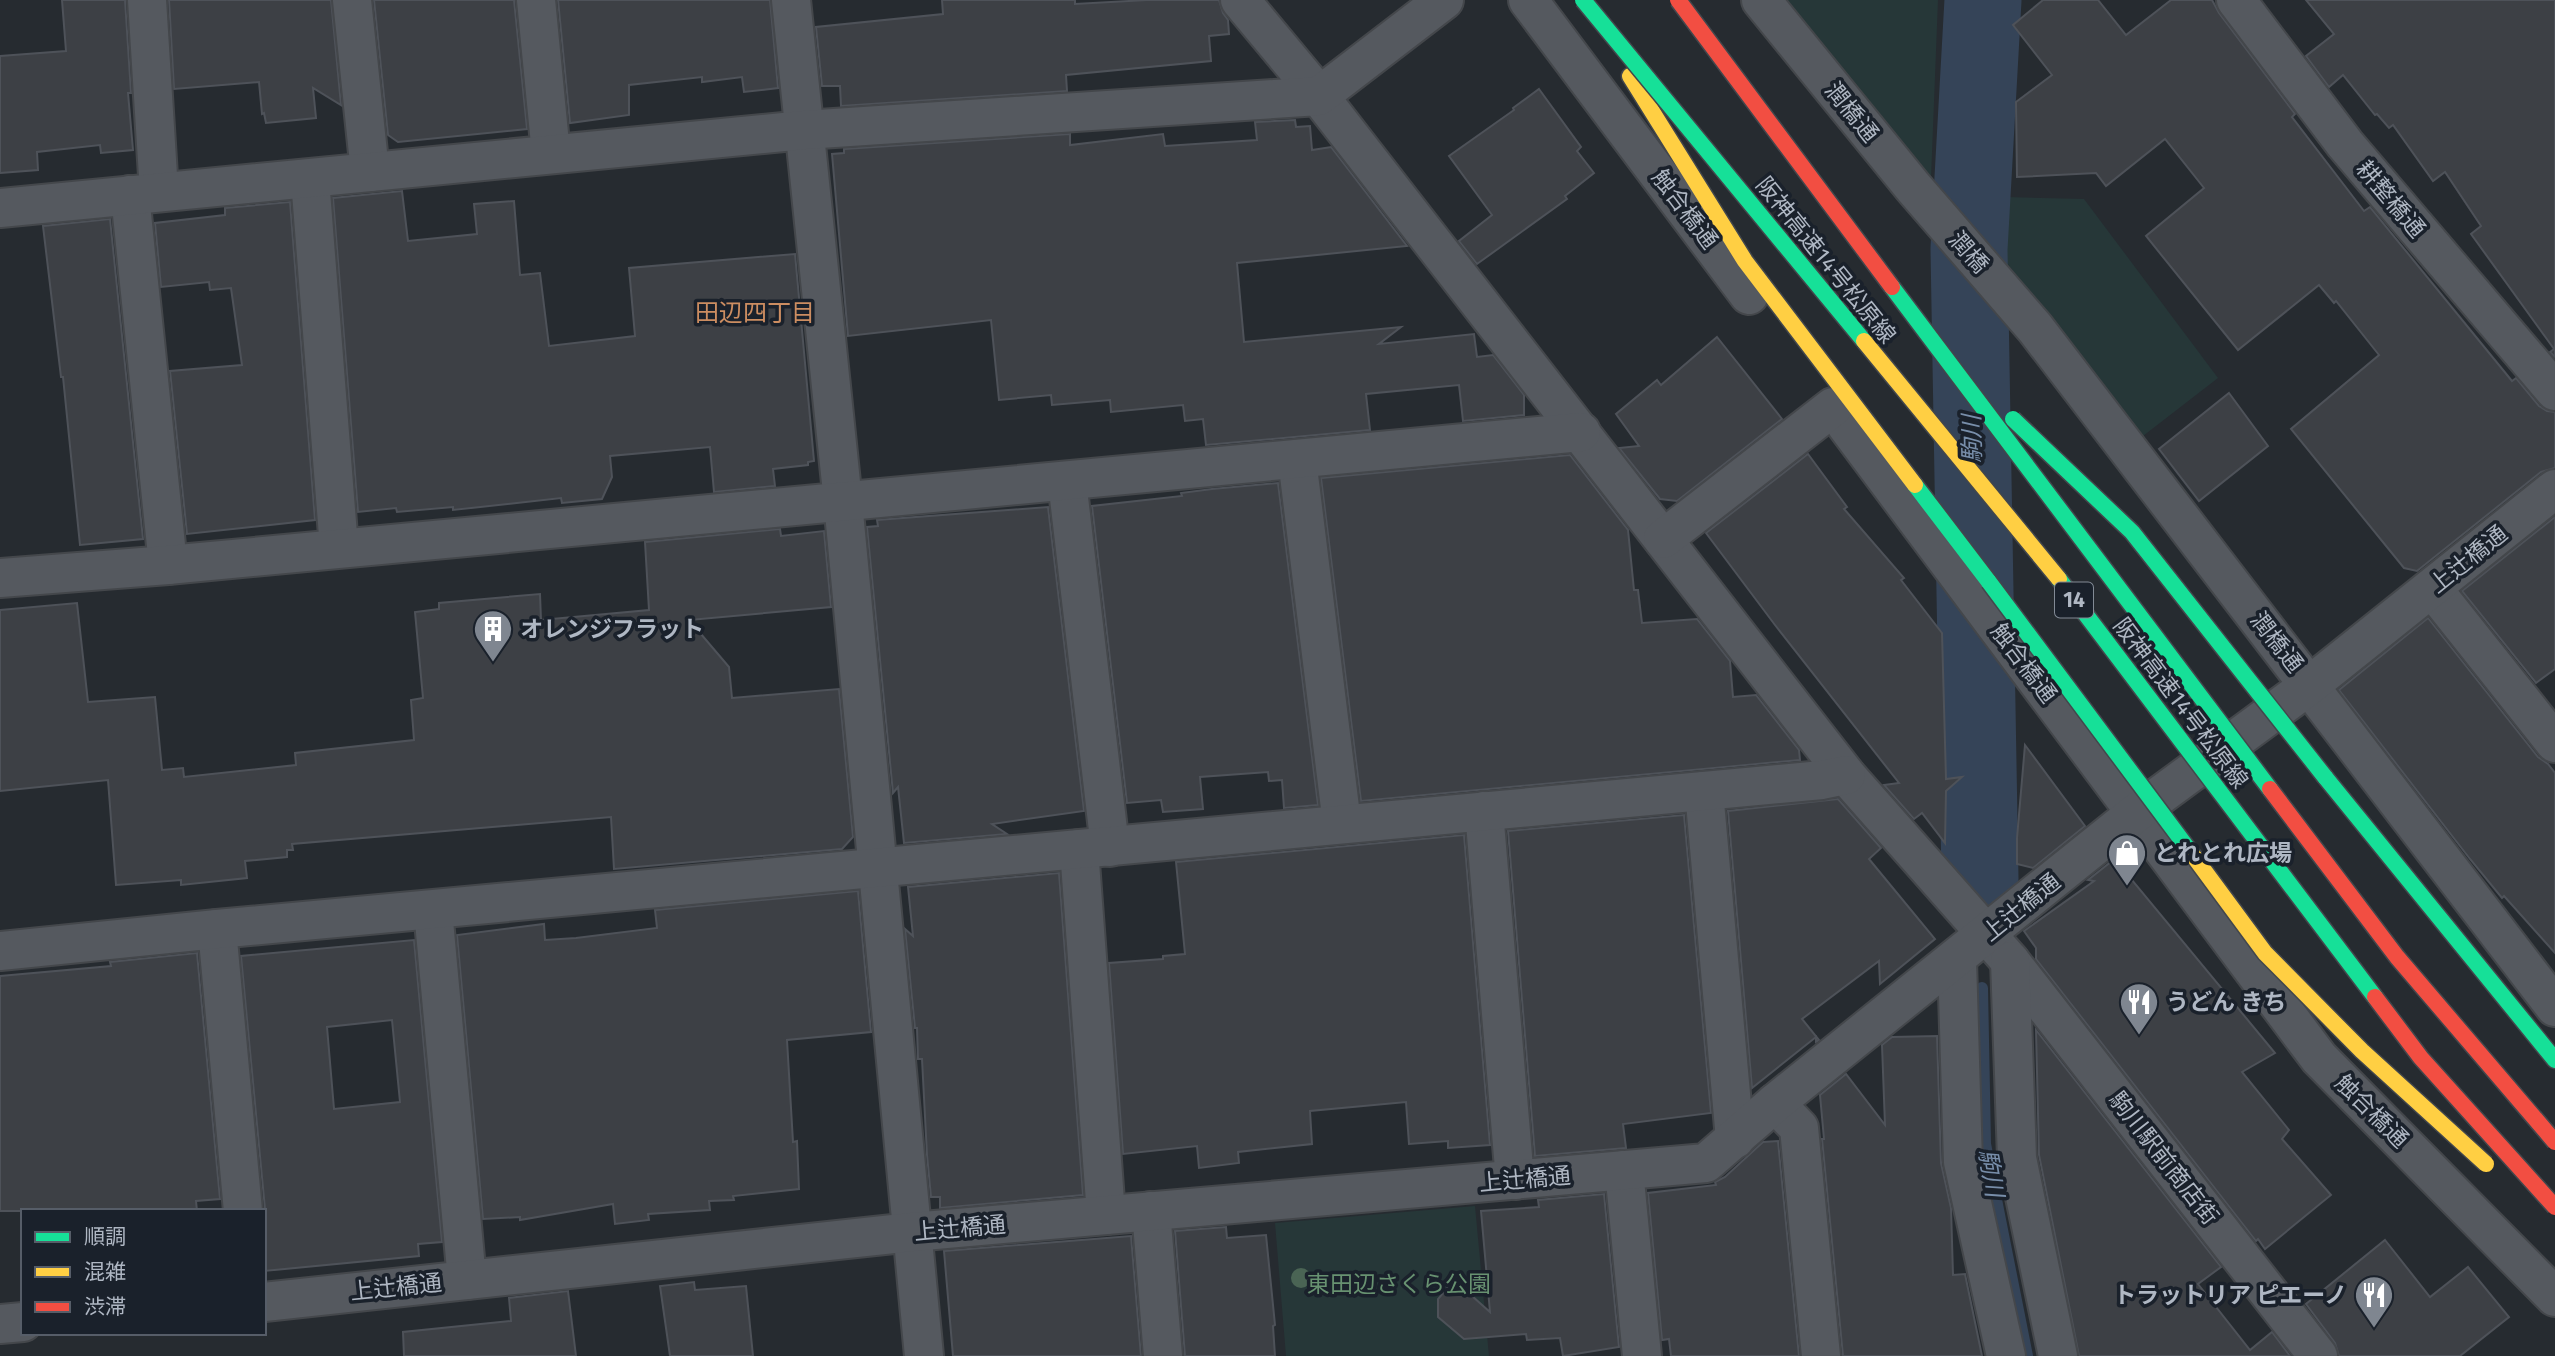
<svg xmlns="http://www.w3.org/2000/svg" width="2555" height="1356" viewBox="0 0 2555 1356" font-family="'Fira Sans','Noto Sans JP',sans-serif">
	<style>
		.green { fill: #263738 }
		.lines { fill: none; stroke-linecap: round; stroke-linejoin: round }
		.stream { stroke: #354458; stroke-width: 12 }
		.river { stroke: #354458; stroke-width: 77 }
		.building { fill: #3d4045; stroke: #4e5259; stroke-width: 2; fill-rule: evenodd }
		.street-casing { stroke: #44474b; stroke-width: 42 }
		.fast-casing { stroke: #43474c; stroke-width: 19 }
		.slow-casing { stroke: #43474c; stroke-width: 19 }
		.street { stroke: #55595f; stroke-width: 38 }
		.fast { stroke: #16e098; stroke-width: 16 }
		.slow { stroke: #ffcf43; stroke-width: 16 }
		.fast-bridge-casing { stroke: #43474c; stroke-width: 19; stroke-linecap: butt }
		.slow-bridge-casing { stroke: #43474c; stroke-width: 19; stroke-linecap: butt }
		.jam-bridge-casing { stroke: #43474c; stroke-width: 19; stroke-linecap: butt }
		.fast-bridge { stroke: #16e098; stroke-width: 16 }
		.slow-bridge { stroke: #ffcf43; stroke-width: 16 }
		.jam-bridge { stroke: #f24e42; stroke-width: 16 }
		.tree { fill: #4a6454 }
		.labels { text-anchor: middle; stroke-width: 7; stroke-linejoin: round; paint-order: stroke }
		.shield { fill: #1a212b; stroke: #828a95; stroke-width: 2 }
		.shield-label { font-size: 21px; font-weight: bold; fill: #afb7c3 }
		.street-label { font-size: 23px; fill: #afb7c3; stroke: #1a212b }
		.poi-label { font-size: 23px; font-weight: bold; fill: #afb7c3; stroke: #1a212b; text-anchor: start }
		.park-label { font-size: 23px; fill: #689271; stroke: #1a212b }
		.neighbourhood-label { font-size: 24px; fill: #cc8d61; stroke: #1a212b }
		.water-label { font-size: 24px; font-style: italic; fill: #788eaa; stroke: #1a212b }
	</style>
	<rect width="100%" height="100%" fill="#262b30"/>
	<!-- green -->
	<g class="green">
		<polygon points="1785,0 1938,0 1931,178"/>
		<polygon points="2004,197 2084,199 2218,378 2143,436 2002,257"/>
		<polygon points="1475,1206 1489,1356 1286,1356 1275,1223"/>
	</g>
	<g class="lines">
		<!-- stream -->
		<polyline class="stream" points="1982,988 1985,1144 2027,1356"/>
		<!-- river -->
		<polyline class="river" points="1980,879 1969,249 1983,0"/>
	</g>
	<!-- building -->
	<g class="building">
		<polygon points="62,0 125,0 131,93 128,93 133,150 101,153 100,145 37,152 38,170 0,173 0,56 66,51"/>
		<polygon points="169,0 331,0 341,105 313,88 316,118 266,123 264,113 262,114 259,82 174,89"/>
		<polygon points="374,0 514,0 527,129 398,142 388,135"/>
		<polygon points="558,0 770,0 778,88 744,92 742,77 702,82 702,77 629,85 629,115 570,123"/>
		<polygon points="942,0 1075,0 1075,4 1147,0 1219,0 1223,13 1228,20 1229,34 1209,36 1211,61 1066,75 1067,91 841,106 840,86 822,86 816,27 943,14"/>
		<polygon points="2043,0 2098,0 2126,35 2171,0 2212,0 2219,13 2295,114 2292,117 2364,211 2370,207 2512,381 2516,378 2539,406 2547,411 2555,412 2555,468 2541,472 2417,571 2404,568 2291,429 2379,355 2336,301 2334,303 2319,285 2238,350 2146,236 2204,188 2165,139 2106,186 2096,173 2017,177 2016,102 2052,75 2013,25"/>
		<polygon points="2306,0 2555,0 2555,357 2550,352 2554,349 2471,234 2481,226 2445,172 2433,181 2393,125 2389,128 2377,114 2375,115 2343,75 2329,87 2306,56 2334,34"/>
		<polygon points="1539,89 1581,147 1577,151 1594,173 1565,196 1567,199 1477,264 1459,241 1492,215 1449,156 1514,110 1513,108"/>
		<polygon points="1295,120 1296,127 1310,126 1312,150 1331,147 1407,246 1237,263 1244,342 1401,327 1379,344 1474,334 1477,357 1493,355 1524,395 1524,415 1463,421 1459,385 1366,394 1370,430 1206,445 1203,419 1185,421 1183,405 1111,412 1110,400 1052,405 1051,395 999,400 991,320 848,336 832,154 844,153 844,149 1070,134 1070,145 1163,134 1165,146 1257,140 1255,122"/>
		<polygon points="402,191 408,241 477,234 474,204 514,201 520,275 540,273 549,346 635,336 629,268 795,254 814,461 808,462 808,465 773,469 775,486 714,492 710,447 610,456 612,477 602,499 562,503 561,498 453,510 453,507 397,512 396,508 358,512 333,198"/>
		<polygon points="290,202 315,520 187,534 170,371 242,365 231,288 210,290 209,282 161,287 155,223 225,215 225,208"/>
		<polygon points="110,219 143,539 80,545 63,377 61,377 43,226"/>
		<polygon points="1717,337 1782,419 1677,501 1660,499 1619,448 1639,446 1616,414 1657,380 1661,385"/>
		<polygon points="2229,393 2268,446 2199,501 2159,449"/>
		<polygon points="1808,454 1847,507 1844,509 1904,578 1901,580 1942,633 1946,779 1962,777 1946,791 1945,843 1922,813 1914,819 1884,785 1899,783 1775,625 1706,533"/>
		<polygon points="1570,455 1628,530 1634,590 1638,590 1642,623 1697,619 1730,661 1733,697 1756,695 1799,750 1800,760 1361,801 1321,478"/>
		<polygon points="1278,483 1318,805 1284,808 1282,780 1269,781 1268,772 1200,777 1203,809 1163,812 1161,800 1127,803 1092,506 1182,496 1181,493 1212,489"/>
		<polygon points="1048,507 1084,811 992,824 1007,834 904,843 898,787 893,793 867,527 878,526 877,520"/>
		<polygon points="2555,517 2555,669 2536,683 2462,591"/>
		<polygon points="780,529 781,536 824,531 831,607 689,620 729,667 732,698 839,689 853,837 842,849 614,869 611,817 292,844 293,850 287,850 287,857 245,861 247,878 181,885 181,880 116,885 108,780 0,791 0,610 77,603 88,702 155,697 162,770 183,768 184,777 296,765 295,753 414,740 411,700 423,698 415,612 439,609 439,603 540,594 541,620 649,610 645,542"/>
		<polygon points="2428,618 2538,757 2548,764 2555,773 2555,953 2504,896 2502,898 2470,859 2339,690"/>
		<polygon points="2025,745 2085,826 2033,868 2017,864 2017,838"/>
		<polygon points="1838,799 1881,848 1869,859 1935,939 1880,984 1879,961 1802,1019 1819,1040 1816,1042 1816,1037 1752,1088 1728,811"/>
		<polygon points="1684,815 1711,1113 1623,1124 1626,1148 1535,1156 1508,831"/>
		<polygon points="1464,835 1490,1145 1448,1148 1448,1141 1409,1144 1406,1102 1310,1111 1312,1144 1238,1152 1239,1163 1199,1168 1197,1146 1123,1154 1109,963 1163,959 1163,956 1185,954 1176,862"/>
		<polygon points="2112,861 2115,865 2118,863 2275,1053 2242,1072 2289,1130 2282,1139 2331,1195 2265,1249 2258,1239 2256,1241 2036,959 2036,948 2024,931 2094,881 2088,880"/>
		<polygon points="1059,873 1083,1195 940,1208 940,1197 931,1197 927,1155 922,1059 918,1059 917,1028 915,1028 905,929 913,936 908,887"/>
		<polygon points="858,891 871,1032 787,1040 793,1142 797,1141 799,1189 733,1196 734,1200 709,1201 710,1210 648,1214 649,1220 615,1224 613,1204 520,1220 520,1217 483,1219 457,935 544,924 545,940 576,938 657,928 655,910"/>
		<path d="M414,940L442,1242L418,1244L419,1256L264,1271L265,1209L241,956ZM392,1020L400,1102L334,1109L327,1027Z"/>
		<polygon points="197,953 220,1199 196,1201 197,1211 0,1211 0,976 111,966 110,962"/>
		<polygon points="2036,1030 2221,1267 2198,1284 2250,1350 2272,1332 2290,1356 2079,1356 2039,1155"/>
		<polygon points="1937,1036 1941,1163 1951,1208 1953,1275 1965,1274 1982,1356 1843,1356 1822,1139 1824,1139 1820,1095 1846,1074 1885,1125 1882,1045 1892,1037"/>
		<polygon points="1778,1141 1799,1356 1671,1356 1669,1339 1662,1340 1648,1193 1716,1185 1715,1182 1725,1177 1763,1142"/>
		<polygon points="1604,1194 1619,1347 1563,1356 1560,1338 1527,1340 1526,1334 1464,1339 1438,1317 1438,1299 1454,1280 1490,1312 1481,1211 1539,1207 1538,1200"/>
		<polygon points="1226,1227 1227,1238 1266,1235 1275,1325 1273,1326 1275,1356 1185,1356 1175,1231"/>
		<polygon points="1131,1236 1141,1356 953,1356 944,1251"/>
		<polygon points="2385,1240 2430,1297 2468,1267 2509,1317 2460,1356 2339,1356 2335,1343 2306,1304"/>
		<polygon points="694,1282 695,1290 746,1286 753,1356 670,1356 660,1286"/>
		<polygon points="568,1291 576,1356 404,1356 403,1332 511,1321 509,1298"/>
	</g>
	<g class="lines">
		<!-- street casing -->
		<g class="street-casing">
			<g id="street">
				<polyline points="147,0 159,192"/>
				<polyline points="352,0 370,172"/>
				<polyline points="536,0 551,154"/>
				<polyline points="791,0 843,502 924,1356"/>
				<polyline points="1240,0 1308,82 1846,775 2010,961 2318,1356"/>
				<polyline points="1528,0 1749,295"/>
				<polyline points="1761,0 1913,187 2035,328 2555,1007"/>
				<polyline points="2236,0 2345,144 2555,391"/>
				<polyline points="310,179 339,548"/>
				<polyline points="130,195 168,565"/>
				<polyline points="0,208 804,130 1319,96 1444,0"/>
				<polyline points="1846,425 2319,1058 2555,1297"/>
				<polyline points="1297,459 1342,824"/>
				<polyline points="1067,481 1110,847"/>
				<polyline points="1663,539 1833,407"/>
				<polyline points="0,578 168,565 1581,432"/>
				<polyline points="2432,588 2555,743"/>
				<polyline points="1704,791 1735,1139"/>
				<polyline points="1484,811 1515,1180"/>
				<polyline points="1079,849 1106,1215"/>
				<polyline points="433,910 467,1280"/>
				<polyline points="217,929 243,1211"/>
				<polyline points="0,951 217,929 1822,780 1846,775"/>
				<polyline points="1957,960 1963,1162 2006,1356"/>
				<polyline points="2010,961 2017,1158 2058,1356"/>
				<polyline points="1775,1103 1799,1128 1821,1356"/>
				<polyline points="1624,1170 1642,1356"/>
				<polyline points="1151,1211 1163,1356"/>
				<polyline points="264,1302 912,1232 1706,1163 1775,1103 2136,813 2310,685 2555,489"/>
				<polyline points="0,1324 23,1322"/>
			</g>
		</g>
		<!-- fast casing -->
		<g class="fast-casing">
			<g id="fast">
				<polyline points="1915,485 1989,582"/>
				<polyline points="2325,777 2555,1060"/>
			</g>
		</g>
		<!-- slow casing -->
		<g class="slow-casing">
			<polyline id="slow" points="1630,76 1745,261 1915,485"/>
		</g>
		<!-- street -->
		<use href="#street" class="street"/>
		<!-- fast -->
		<use href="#fast" class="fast"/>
		<!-- slow -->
		<use href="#slow" class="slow"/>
		<!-- fast-bridge casing -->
		<g class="fast-bridge-casing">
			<g id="fast-bridge">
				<polyline points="1583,0 1864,341"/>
				<polyline points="1892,287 2270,789"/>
				<polyline points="2013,419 2132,532 2325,777"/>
				<polyline points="2059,579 2375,997"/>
				<polyline points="1989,582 2192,854"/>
			</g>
		</g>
		<!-- slow-bridge casing -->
		<g class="slow-bridge-casing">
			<g id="slow-bridge">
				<polyline points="1864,341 2059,579"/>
				<polyline points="2192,854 2265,953 2362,1051 2486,1164"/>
			</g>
		</g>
		<!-- jam-bridge casing -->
		<g class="jam-bridge-casing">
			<g id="jam-bridge">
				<polyline points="1678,0 1892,287"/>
				<polyline points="2270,789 2397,957 2555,1142"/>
				<polyline points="2375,997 2421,1058 2555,1207"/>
			</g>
		</g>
		<!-- fast-bridge -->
		<use href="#fast-bridge" class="fast-bridge"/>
		<!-- slow-bridge -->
		<use href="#slow-bridge" class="slow-bridge"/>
		<!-- jam-bridge -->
		<use href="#jam-bridge" class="jam-bridge"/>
	</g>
	<!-- trees -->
	<circle class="tree" cx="1301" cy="1278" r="10"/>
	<!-- icons -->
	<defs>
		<g id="building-pin" transform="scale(2.0125)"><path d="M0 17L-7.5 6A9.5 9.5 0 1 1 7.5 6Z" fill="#7f8690" stroke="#1a212b"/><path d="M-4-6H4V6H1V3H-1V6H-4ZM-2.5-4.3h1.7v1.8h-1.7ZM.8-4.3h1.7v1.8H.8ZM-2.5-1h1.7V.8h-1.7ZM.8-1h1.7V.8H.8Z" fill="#fff"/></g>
		<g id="shop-pin" transform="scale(2.0125)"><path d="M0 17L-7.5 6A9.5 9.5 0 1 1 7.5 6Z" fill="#7f8690" stroke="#1a212b"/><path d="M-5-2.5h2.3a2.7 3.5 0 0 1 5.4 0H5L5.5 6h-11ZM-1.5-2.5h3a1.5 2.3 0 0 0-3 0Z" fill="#fff"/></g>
		<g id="restaurant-pin" transform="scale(2.0125)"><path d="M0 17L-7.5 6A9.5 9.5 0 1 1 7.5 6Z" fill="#7f8690" stroke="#1a212b"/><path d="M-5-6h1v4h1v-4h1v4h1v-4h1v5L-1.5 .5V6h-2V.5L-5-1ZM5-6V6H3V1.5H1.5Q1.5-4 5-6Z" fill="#fff"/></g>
	</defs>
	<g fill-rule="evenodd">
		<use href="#building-pin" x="493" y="629"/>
		<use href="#shop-pin" x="2127" y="853"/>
		<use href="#restaurant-pin" x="2139" y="1002"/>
		<use href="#restaurant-pin" x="2374" y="1295"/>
	</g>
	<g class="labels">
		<!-- shield labels -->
		<rect class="shield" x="2055" y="582.5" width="38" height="35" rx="5"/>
		<g class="shield-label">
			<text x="2074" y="607">14</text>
		</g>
		<!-- street labels -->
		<g class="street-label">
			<text transform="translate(1852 112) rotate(51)" y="8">潤橋通</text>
			<text transform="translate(2391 199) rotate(50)" y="8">耕整橋通</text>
			<text transform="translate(1685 209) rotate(53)" y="8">触合橋通</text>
			<text transform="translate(1969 252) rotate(49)" y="8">潤橋</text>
			<text transform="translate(1826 260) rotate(51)" y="8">阪神高速14号松原線</text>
			<text transform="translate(2468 559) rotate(-39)" y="8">上辻橋通</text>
			<text transform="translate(2277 642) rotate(52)" y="8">潤橋通</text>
			<text transform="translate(2024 663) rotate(53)" y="8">触合橋通</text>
			<text transform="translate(2181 703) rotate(53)" y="8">阪神高速14号松原線</text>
			<text transform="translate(2021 907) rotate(-39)" y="8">上辻橋通</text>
			<text transform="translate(2372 1111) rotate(45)" y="8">触合橋通</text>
			<text transform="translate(2164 1158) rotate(52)" y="8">駒川駅前商店街</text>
			<text transform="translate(1525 1179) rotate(-5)" y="8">上辻橋通</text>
			<text transform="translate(960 1228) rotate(-5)" y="8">上辻橋通</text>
			<text transform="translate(396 1287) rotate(-6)" y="8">上辻橋通</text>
		</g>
		<!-- poi labels -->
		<g class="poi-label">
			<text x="520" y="637">オレンジフラット</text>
			<text x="2154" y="861">とれとれ広場</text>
			<text x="2166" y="1010">うどん きち</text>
			<text x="2347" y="1303" text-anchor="end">トラットリア ピエーノ</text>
		</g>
		<!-- park labels -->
		<g class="park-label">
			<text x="1399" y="1292">東田辺さくら公園</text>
		</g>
		<!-- neighbourhood labels -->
		<g class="neighbourhood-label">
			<text x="755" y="321">田辺四丁目</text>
		</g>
		<!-- water labels -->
		<g class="water-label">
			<text transform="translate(1972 439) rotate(-91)" y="8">駒川</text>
			<text transform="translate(1991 1173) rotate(80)" y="8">駒川</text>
		</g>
	</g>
	<!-- legend -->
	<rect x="21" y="1209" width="245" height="126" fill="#1a212b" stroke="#565d68" stroke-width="2"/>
	<rect x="35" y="1232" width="35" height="10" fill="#16e098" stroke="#565d68" stroke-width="2"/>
	<text x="84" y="1244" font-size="21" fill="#afb7c3">順調</text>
	<rect x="35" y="1267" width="35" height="10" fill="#ffcf43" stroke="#565d68" stroke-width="2"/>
	<text x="84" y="1279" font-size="21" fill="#afb7c3">混雑</text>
	<rect x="35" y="1302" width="35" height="10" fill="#f24e42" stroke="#565d68" stroke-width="2"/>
	<text x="84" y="1314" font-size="21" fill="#afb7c3">渋滞</text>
</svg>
